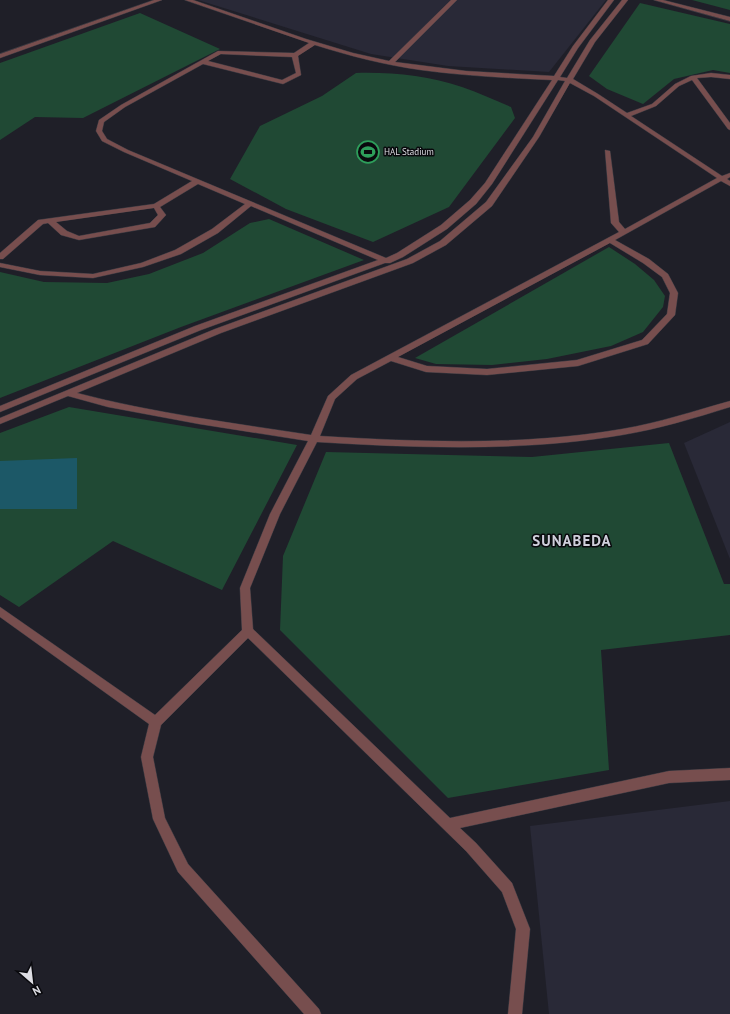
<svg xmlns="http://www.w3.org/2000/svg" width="730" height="1014" viewBox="0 0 730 1014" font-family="'PT Sans',sans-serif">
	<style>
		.built { fill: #292937 }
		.green { fill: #204934 }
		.water { fill: #1c5867 }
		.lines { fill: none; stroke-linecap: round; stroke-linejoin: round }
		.minor-casing { stroke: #3a3a42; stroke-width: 1 }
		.minor { fill: #774e4e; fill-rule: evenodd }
		.labels { text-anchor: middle; stroke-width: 3; stroke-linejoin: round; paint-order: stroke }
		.far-poi-label { font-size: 9px; fill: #dddde3; stroke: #09090d; text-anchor: start }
		.district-label { font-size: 15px; font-weight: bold; letter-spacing: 1px; fill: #cfcfdb; stroke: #09090d }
	</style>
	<rect width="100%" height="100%" fill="#1f1f28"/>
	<!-- built -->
	<g class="built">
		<polygon points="198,0 606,0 549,72 448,66 371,54"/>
		<polygon points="730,422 730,559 684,443"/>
		<polygon points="730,801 730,1014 549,1014 530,826"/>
	</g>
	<!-- green -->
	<g class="green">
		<polygon points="692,0 730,0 730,10"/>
		<polygon points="640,3 730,24 730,73 713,70 674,79 643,104 607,89 589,76"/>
		<polygon points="140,13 220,49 83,118 35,117 0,140 0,63"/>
		<path d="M356,73C392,72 429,76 462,87C479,93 495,100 511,107L515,118L449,207L373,242L286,209L230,179L260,126L322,96Z"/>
		<polygon points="269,219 364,260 181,327 0,398 0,272 44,282 107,283 149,274 203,253 250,223"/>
		<polygon points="609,247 635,264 654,280 665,296 663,307 643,332 611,346 547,359 492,365 436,364 415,358"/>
		<polygon points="69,407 297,445 222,590 113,541 19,607 0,595 0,433"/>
		<polygon points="669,443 724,584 730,584 730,635 601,650 609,770 448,798 280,630 283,556 326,452 532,457"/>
	</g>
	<!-- water -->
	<polygon class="water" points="77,458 77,509 0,509 0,461"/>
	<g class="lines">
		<!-- minor casing -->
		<g class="minor-casing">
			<g id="minor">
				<polygon points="154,0 162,0 0,58 0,54"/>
				<path d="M185,0H193L306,39L353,53L389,61L451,0H457L395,62L466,71L554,76L573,46L608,0H614L578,48L560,77L567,78L590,40L622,0H628L595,42L573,79L598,94L627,113L652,104L675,84L691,76L711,73L730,75V79L711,77L697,78L730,123V130L728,129L692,80L679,86L656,106L631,116L722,176L730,173V177L727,179L730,181V186L721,181L615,240L649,259L668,274L678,293L675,315L648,344L578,366L487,375L426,372L391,361L357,379L335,399L320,436C420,442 523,446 622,429C658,423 694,411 730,401V407C695,418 658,429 622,435C522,452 417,448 317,442L280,514L250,588L253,629L450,818L669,771L730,768V780L669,783L460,828L476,843L512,883L530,929L522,1014H508L516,929L502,892L466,851L248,638L161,725L153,757L165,818L188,864L319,1009L321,1014H304L178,872L153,819L141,757L149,724L0,617V607L155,715L242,630L240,588L270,514L308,441L199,424L108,407L68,396L0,424V418L215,329L407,259L440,241L486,202L533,137L565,81L558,80L492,184L476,204L447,229L403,257L390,263H385L201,330L0,412V406L195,326L378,260L251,206L218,233L181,254L143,267L93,278L40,275L0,267V263L40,271L93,274L141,263L175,250L212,229L245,204L198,184L160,207L166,215L155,227L79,240L61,235L48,223L43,224L3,259H0V253L38,220L154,204L192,181L124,152L102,141L96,131L99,120L121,105L218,51L294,53L309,43ZM315,45C350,56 385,65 421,70C465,76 509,78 552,80L485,183L470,200L441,225L397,253L386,258L128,150L107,139L102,131L104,122L125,107L203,64L283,84L301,75L298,56ZM221,54L292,57L296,73L282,80L208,61ZM570,83L594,96L717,178L625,229L619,222L610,151L605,150L611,223L619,232L351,375L328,396L311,435C233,423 153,413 77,393L221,333L413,263L446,245L492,206L539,137ZM154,208L158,215L150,223L79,236L67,231L56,222ZM610,243L643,263L662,277L670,293L667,314L642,340L577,360L487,369L427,366L398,357Z"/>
				<polygon points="654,0 663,0 730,17 730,21"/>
			</g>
		</g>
		<!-- minor -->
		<use href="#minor" class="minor"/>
	</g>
	<!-- icons -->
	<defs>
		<g id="stadium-ring" transform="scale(1.15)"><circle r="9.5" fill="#09090d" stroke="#2e9e5b" stroke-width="1.5"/><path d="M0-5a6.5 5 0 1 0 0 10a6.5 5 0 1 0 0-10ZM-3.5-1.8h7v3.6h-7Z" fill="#2e9e5b"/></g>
	</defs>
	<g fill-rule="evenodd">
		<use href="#stadium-ring" x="368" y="152"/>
	</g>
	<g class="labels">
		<!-- far-poi labels -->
		<g class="far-poi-label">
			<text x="384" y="155">HAL Stadium</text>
		</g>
		<!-- district labels -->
		<g class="district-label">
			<text x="572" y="546">SUNABEDA</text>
		</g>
	</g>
	<!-- north arrow -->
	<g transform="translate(32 982) rotate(152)" stroke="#09090d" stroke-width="3" paint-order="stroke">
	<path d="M0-3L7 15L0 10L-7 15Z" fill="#dddde3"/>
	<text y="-6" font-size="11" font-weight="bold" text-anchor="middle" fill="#dddde3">N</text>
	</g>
</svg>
